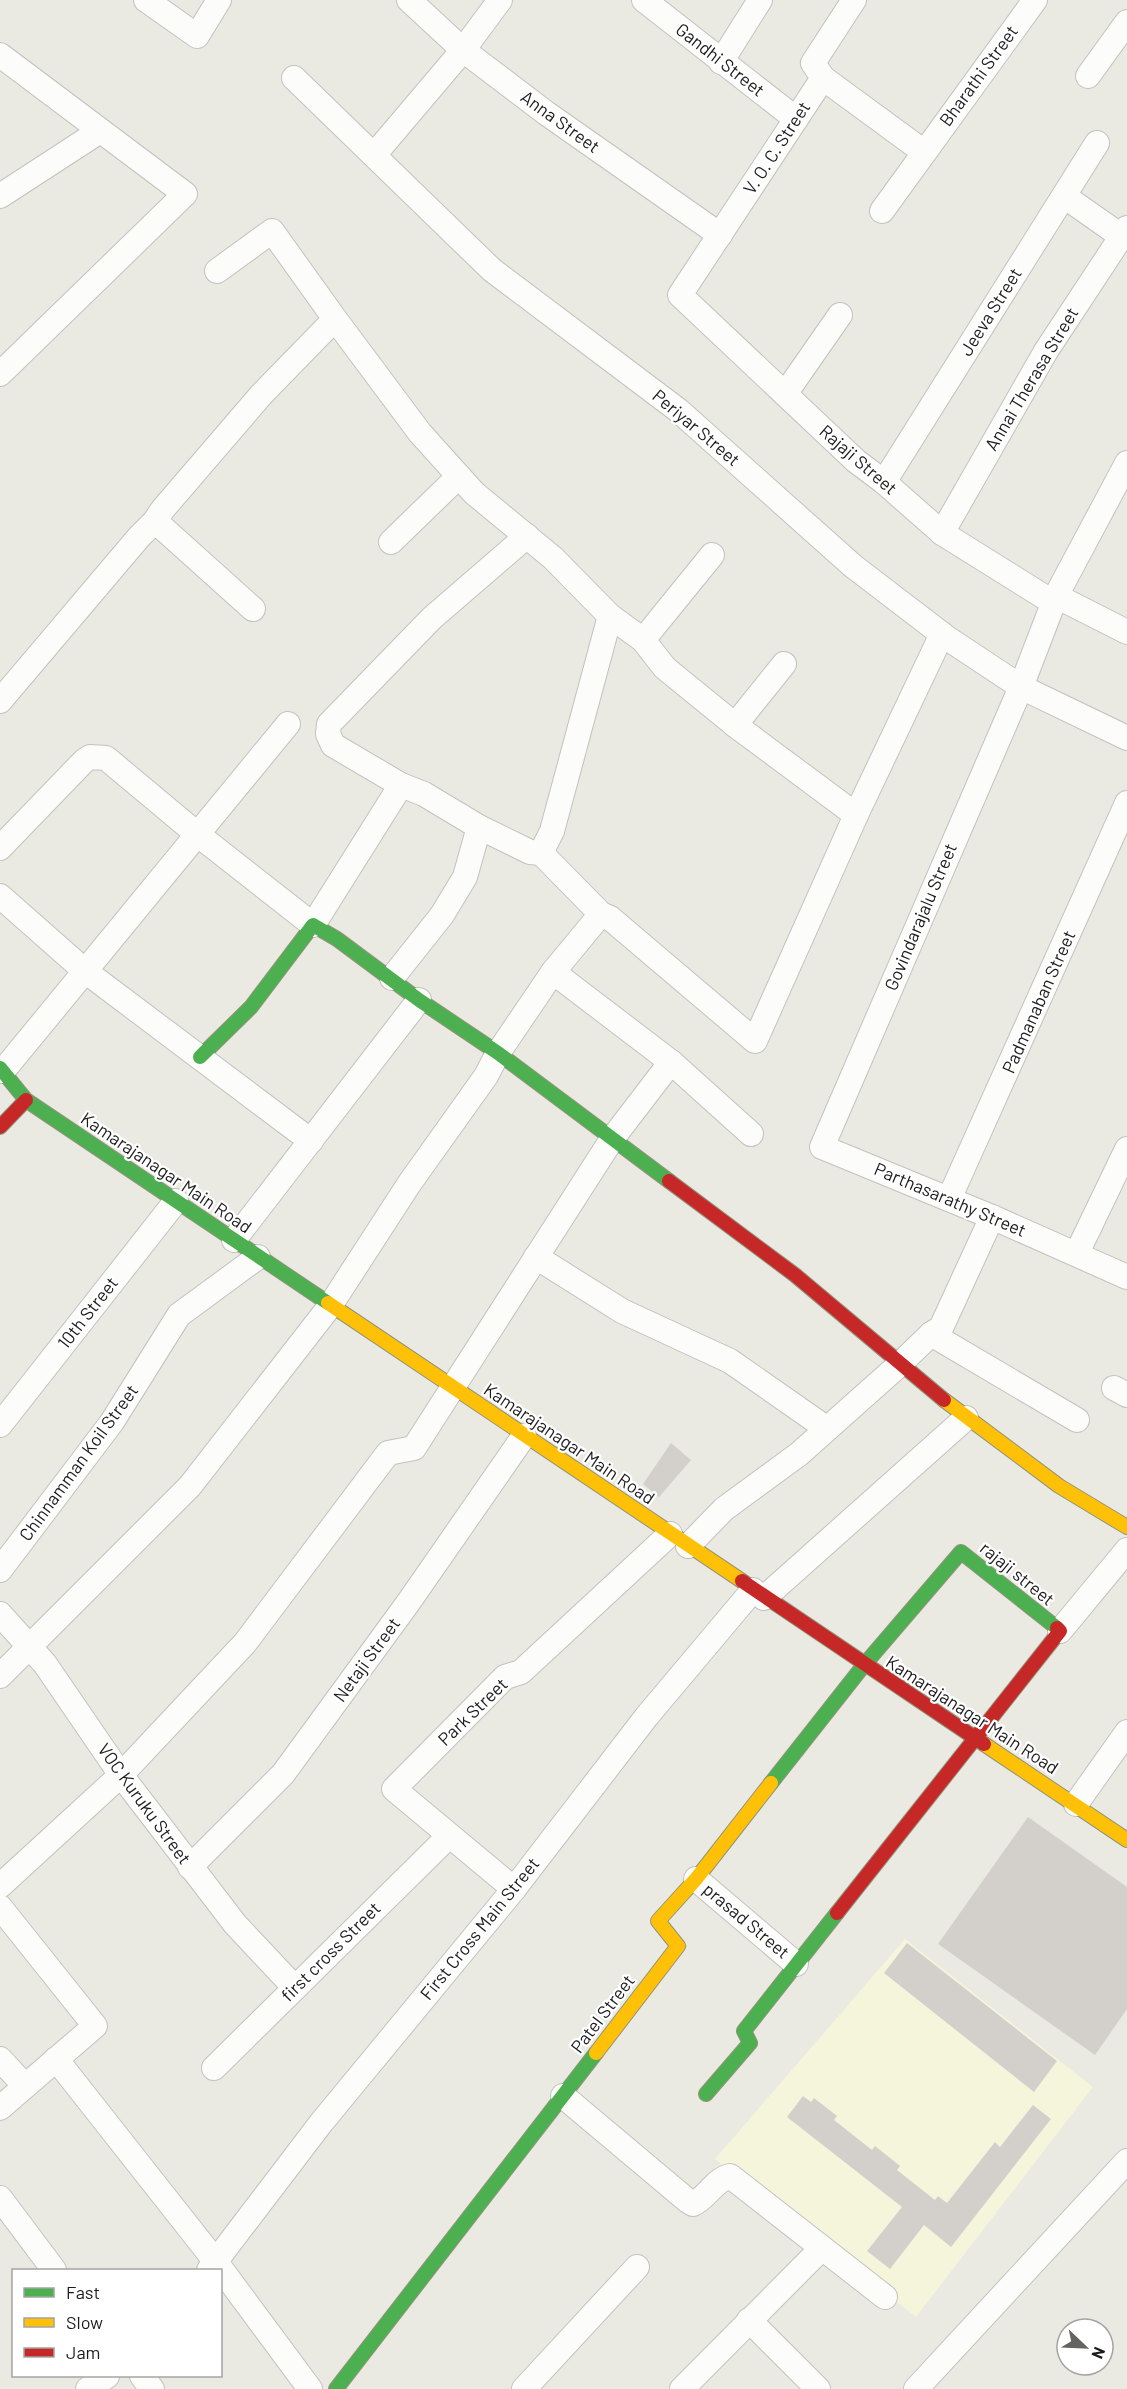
<svg xmlns="http://www.w3.org/2000/svg" width="1127" height="2389" viewBox="0 0 1127 2389" font-family="Barlow,sans-serif">
	<style>
		.education { fill: #f5f5dc }
		.building { fill: #d3d0cc }
		.lines { fill: none; stroke-linecap: round; stroke-linejoin: round }
		.street-casing { stroke: #c2c2bf; stroke-width: 26 }
		.fast-casing { stroke: #91947b; stroke-width: 16 }
		.slow-casing { stroke: #91947b; stroke-width: 16 }
		.jam-casing { stroke: #91947b; stroke-width: 16 }
		.street { stroke: #fcfcfb; stroke-width: 24 }
		.fast { stroke: #4caf50; stroke-width: 14 }
		.slow { stroke: #ffc107; stroke-width: 14 }
		.jam { stroke: #c62828; stroke-width: 14 }
		.labels { text-anchor: middle; stroke-width: 4.5; stroke-linejoin: round; paint-order: stroke }
		.street-label { font-size: 18px; fill: #1b1b1b; stroke: #fff }
	</style>
	<rect width="100%" height="100%" fill="#eae9e2"/>
	<!-- education -->
	<polygon class="education" points="905,1939 1093,2087 916,2317 715,2159"/>
	<!-- building -->
	<g class="building">
		<polygon points="671,1443 691,1460 659,1497 643,1484"/>
		<polygon points="1028,1817 1127,1887 1127,2009 1095,2055 938,1944"/>
		<polygon points="907,1943 1057,2061 1034,2092 884,1973"/>
		<polygon points="803,2096 811,2102 814,2098 837,2116 834,2120 872,2150 875,2146 900,2166 897,2170 935,2200 938,2196 947,2203 995,2142 1000,2147 1033,2105 1051,2119 951,2247 924,2225 890,2269 867,2251 902,2207 787,2117"/>
	</g>
	<g class="lines">
		<!-- street casing -->
		<g class="street-casing">
			<g id="street">
				<polyline points="146,0 197,36 219,0"/>
				<polyline points="409,0 463,50 546,113 720,235"/>
				<polyline points="644,0 796,119"/>
				<polyline points="854,0 813,63 823,78 680,295 856,461 884,482 942,533 1054,603"/>
				<polyline points="0,55 185,194 0,374"/>
				<polyline points="721,62 760,0"/>
				<polyline points="1088,76 1127,22"/>
				<polyline points="294,78 492,270 678,410 853,566 947,638 1021,687 1127,738"/>
				<polyline points="823,78 924,152"/>
				<polyline points="374,155 463,50 500,0"/>
				<polyline points="0,196 100,131"/>
				<polyline points="1064,196 1121,236"/>
				<polyline points="882,211 1035,0"/>
				<polyline points="335,319 420,433 474,493 553,558 610,616 643,640 712,555"/>
				<polyline points="785,394 840,315"/>
				<polyline points="1127,463 1056,596 1021,687 822,1147 992,1217 1127,1277"/>
				<polyline points="884,482 1097,143"/>
				<polyline points="155,521 253,609"/>
				<polyline points="942,533 1046,351 1127,228"/>
				<polyline points="527,536 432,618 329,724 328,734 333,745 401,785 424,794 479,827 530,852 541,853 552,831 610,616"/>
				<polyline points="391,542 459,476"/>
				<polyline points="1056,596 1127,632"/>
				<polyline points="643,640 665,668 735,725 856,815"/>
				<polyline points="0,701 139,537 155,521 163,509 261,395 335,319 272,231 217,271"/>
				<polyline points="735,725 784,664"/>
				<polyline points="0,848 84,761 90,757 106,758 197,834 313,925 401,785"/>
				<polyline points="541,853 601,914 610,918 755,1041 856,815 942,634"/>
				<polyline points="0,896 85,971 311,1141"/>
				<polyline points="553,972 671,1062 751,1134"/>
				<polyline points="392,978 442,915 465,877 479,827"/>
				<polyline points="3,1071 288,724"/>
				<polyline points="949,1199 1127,803"/>
				<polyline points="234,1240 419,1000"/>
				<polyline points="1077,1253 1127,1149"/>
				<polyline points="536,1257 622,1311 730,1361 826,1428"/>
				<polyline points="931,1334 1077,1420"/>
				<polyline points="1114,1388 1127,1395"/>
				<polyline points="0,1425 176,1201"/>
				<polyline points="688,1546 724,1509 799,1454 900,1364 931,1334 941,1328 992,1217"/>
				<polyline points="0,1570 112,1422 179,1315 258,1257"/>
				<polyline points="764,1598 966,1418"/>
				<polyline points="0,1614 45,1664 121,1775 235,1924 295,1988"/>
				<polyline points="1060,1631 1127,1550"/>
				<polyline points="0,1676 190,1486 330,1306 409,1184 486,1076 498,1053 553,972 601,914"/>
				<polyline points="1076,1804 1127,1732"/>
				<polyline points="190,1867 283,1774 408,1603 524,1436"/>
				<polyline points="696,1879 796,1964"/>
				<polyline points="0,1886 121,1775 245,1643 388,1453 414,1448 612,1139 671,1062"/>
				<polyline points="514,1889 394,1789 505,1677 521,1672 670,1534"/>
				<polyline points="0,1907 95,2026 0,2108"/>
				<polyline points="0,2059 25,2086"/>
				<polyline points="56,2059 216,2262 310,2389"/>
				<polyline points="214,2068 449,1836"/>
				<path d="M563,2096L688,2201L693,2204C707,2198 714,2180 730,2176L885,2297"/>
				<polyline points="0,2198 54,2270"/>
				<polyline points="209,2270 321,2123 514,1889 647,1716 753,1590"/>
				<polyline points="749,2320 818,2389"/>
				<polyline points="142,2376 152,2389"/>
				<polyline points="88,2389 107,2376"/>
				<polyline points="524,2389 637,2267"/>
				<polyline points="682,2389 822,2248"/>
				<polyline points="916,2389 1127,2161"/>
			</g>
		</g>
		<!-- fast casing -->
		<g class="fast-casing">
			<g id="fast">
				<polyline points="200,1057 251,1007 313,925 337,939 419,1000 498,1053 669,1181"/>
				<polyline points="0,1068 26,1100 328,1303"/>
				<polyline points="771,1783 864,1665 961,1552 1057,1628"/>
				<polyline points="706,2094 750,2043 744,2031 837,1913"/>
				<polyline points="336,2389 596,2053"/>
			</g>
		</g>
		<!-- slow casing -->
		<g class="slow-casing">
			<g id="slow">
				<polyline points="328,1303 742,1581"/>
				<polyline points="944,1400 1059,1486 1127,1527"/>
				<polyline points="984,1744 1127,1840"/>
				<polyline points="596,2053 678,1946 658,1921 696,1879 771,1783"/>
			</g>
		</g>
		<!-- jam casing -->
		<g class="jam-casing">
			<g id="jam">
				<polyline points="0,1127 26,1100"/>
				<polyline points="669,1181 795,1275 944,1400"/>
				<polyline points="742,1581 984,1744"/>
				<polyline points="837,1913 1060,1631 1057,1628"/>
			</g>
		</g>
		<!-- street -->
		<use href="#street" class="street"/>
		<!-- fast -->
		<use href="#fast" class="fast"/>
		<!-- slow -->
		<use href="#slow" class="slow"/>
		<!-- jam -->
		<use href="#jam" class="jam"/>
	</g>
	<g class="labels">
		<!-- street labels -->
		<g class="street-label">
			<text transform="translate(720 60) rotate(38)" y="6">Gandhi Street</text>
			<text transform="translate(979 76) rotate(-54)" y="6">Bharathi Street</text>
			<text transform="translate(560 122) rotate(36)" y="6">Anna Street</text>
			<text transform="translate(777 148) rotate(-57)" y="6">V. O. C. Street</text>
			<text transform="translate(991 312) rotate(-58)" y="6">Jeeva Street</text>
			<text transform="translate(1032 379) rotate(-59)" y="6">Annai Therasa Street</text>
			<text transform="translate(696 428) rotate(40)" y="6">Periyar Street</text>
			<text transform="translate(858 460) rotate(41)" y="6">Rajaji Street</text>
			<text transform="translate(921 917) rotate(-67)" y="6">Govindarajalu Street</text>
			<text transform="translate(1039 1002) rotate(-66)" y="6">Padmanaban Street</text>
			<text transform="translate(166 1173) rotate(34)" y="6">Kamarajanagar Main Road</text>
			<text transform="translate(950 1200) rotate(23)" y="6">Parthasarathy Street</text>
			<text transform="translate(88 1313) rotate(-52)" y="6">10th Street</text>
			<text transform="translate(569 1444) rotate(34)" y="6">Kamarajanagar Main Road</text>
			<text transform="translate(79 1463) rotate(-54)" y="6">Chinnamman Koil Street</text>
			<text transform="translate(1017 1574) rotate(39)" y="6">rajaji street</text>
			<text transform="translate(367 1660) rotate(-54)" y="6">Netaji Street</text>
			<text transform="translate(473 1712) rotate(-44)" y="6">Park Street</text>
			<text transform="translate(972 1715) rotate(33)" y="6">Kamarajanagar Main Road</text>
			<text transform="translate(144 1804) rotate(54)" y="6">VOC Kuruku Street</text>
			<text transform="translate(746 1921) rotate(40)" y="6">prasad Street</text>
			<text transform="translate(480 1929) rotate(-51)" y="6">First Cross Main Street</text>
			<text transform="translate(331 1952) rotate(-45)" y="6">first cross Street</text>
			<text transform="translate(603 2014) rotate(-53)" y="6">Patel Street</text>
		</g>
	</g>
	<!-- legend -->
	<rect x="12" y="2269" width="210" height="108" fill="#ffffff" stroke="#a4a4a4" stroke-width="1.5"/>
	<rect x="24" y="2288" width="30" height="9" fill="#4caf50" stroke="#a4a4a4" stroke-width="1.5"/>
	<text x="66" y="2299" font-size="18" fill="#1b1b1b">Fast</text>
	<rect x="24" y="2318" width="30" height="9" fill="#ffc107" stroke="#a4a4a4" stroke-width="1.5"/>
	<text x="66" y="2329" font-size="18" fill="#1b1b1b">Slow</text>
	<rect x="24" y="2348" width="30" height="9" fill="#c62828" stroke="#a4a4a4" stroke-width="1.5"/>
	<text x="66" y="2359" font-size="18" fill="#1b1b1b">Jam</text>
	<!-- north arrow -->
	<g transform="translate(1085 2347) rotate(113)"><circle r="28" fill="#ffffff" stroke="#a4a4a4" stroke-width="1.5"/>
	<path d="M0-4.5L10 22L0 15L-10 22Z" fill="#636361"/>
	<text y="-9" font-size="16" font-weight="bold" text-anchor="middle" fill="#1b1b1b">N</text>
	</g>
</svg>
